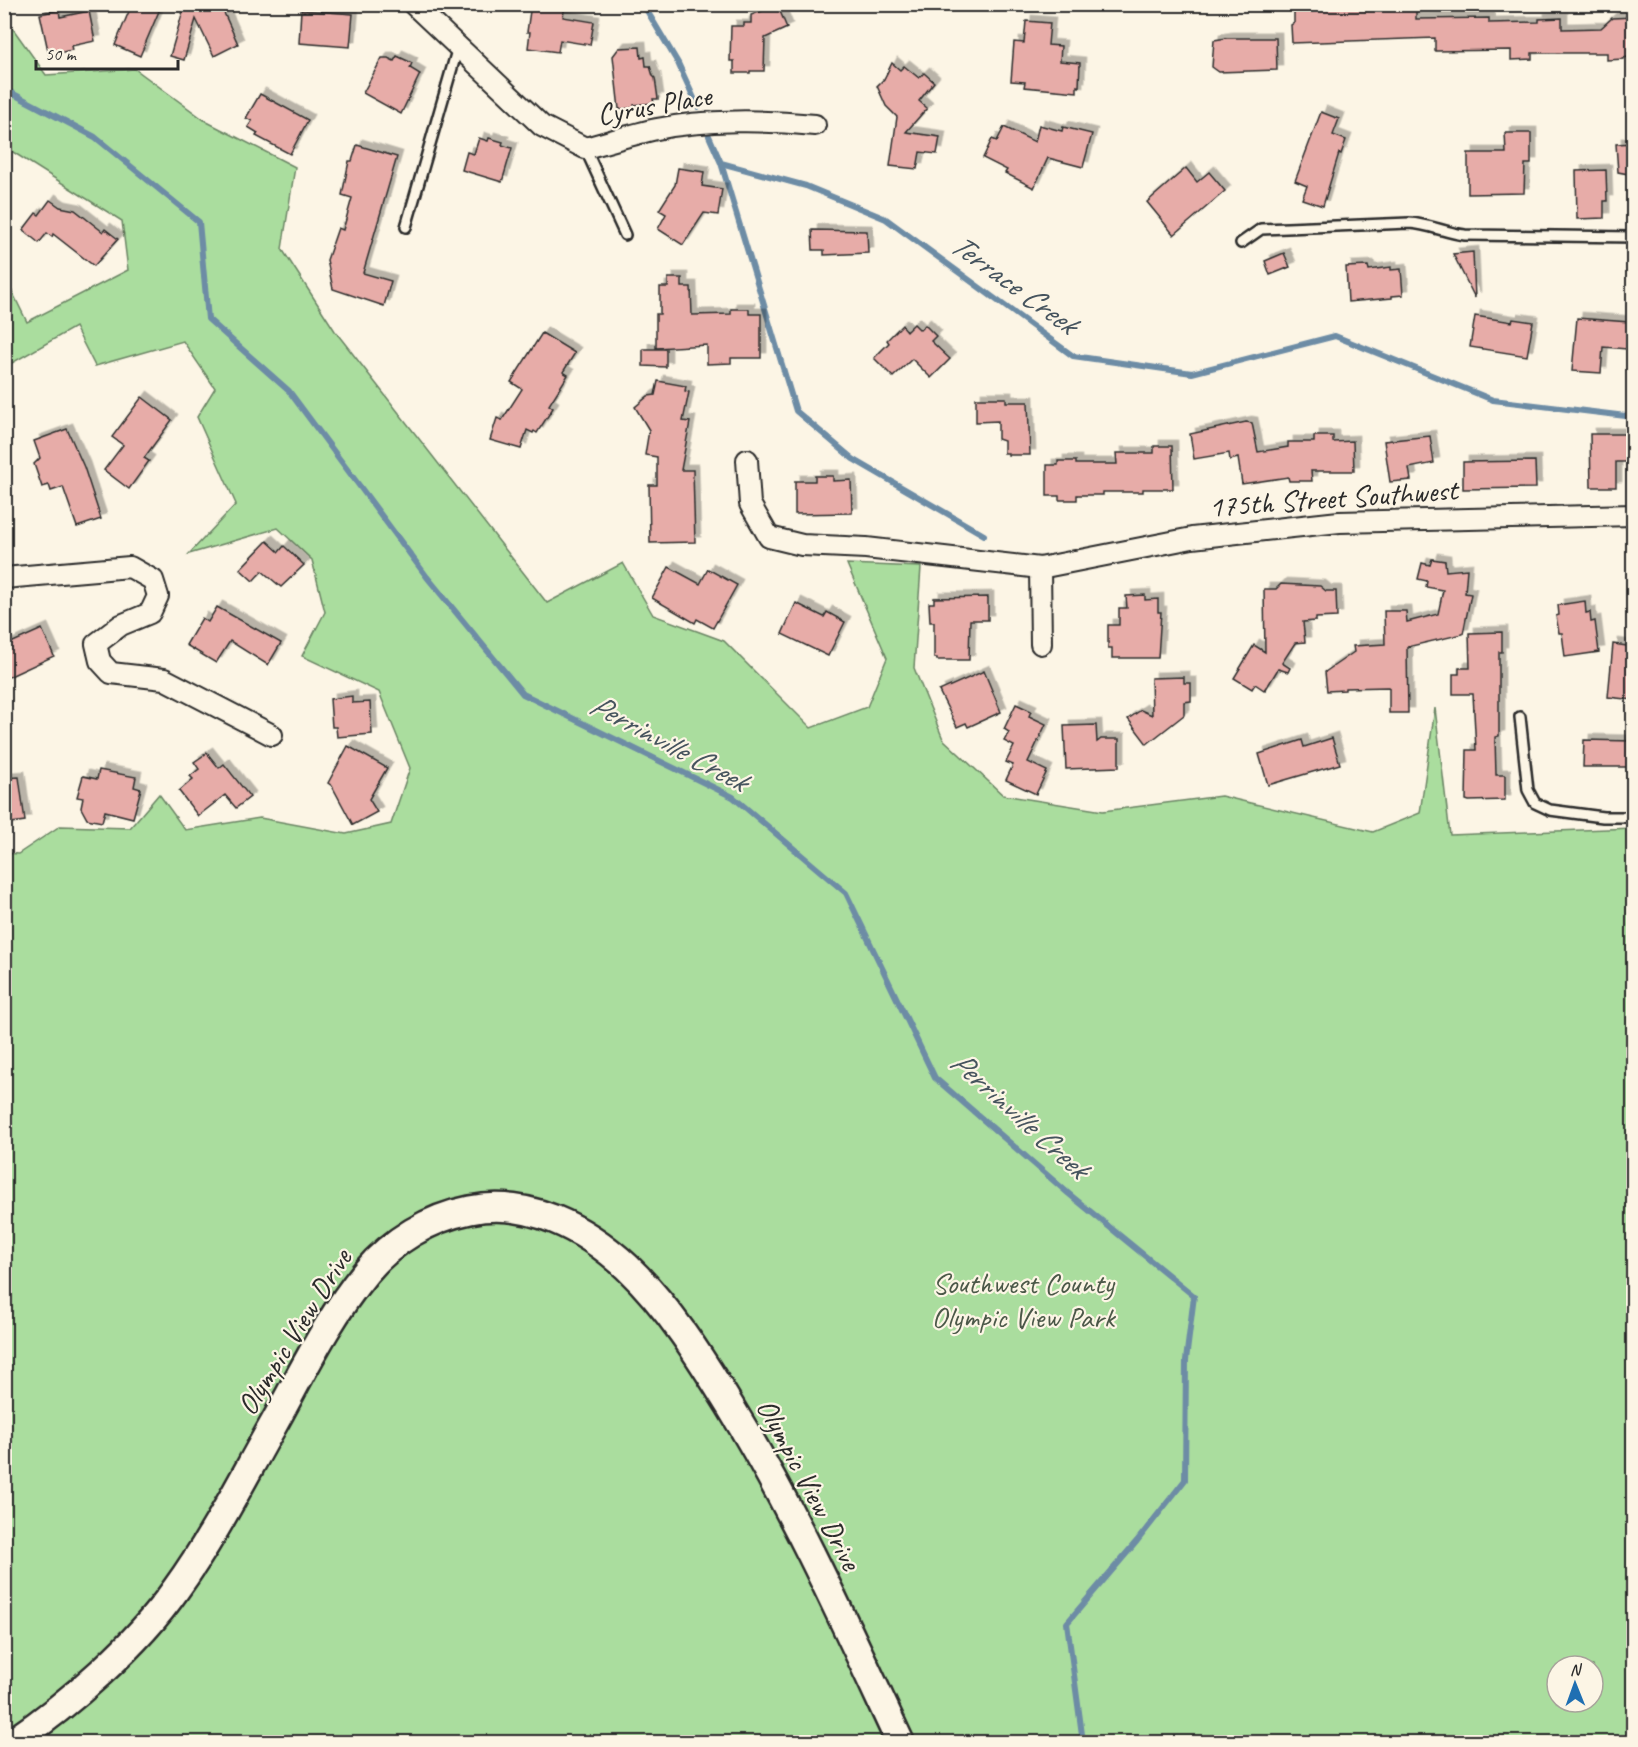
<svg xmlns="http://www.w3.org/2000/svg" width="1638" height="1747" viewBox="0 0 1638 1747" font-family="Caveat,sans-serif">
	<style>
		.green { fill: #aadd9e; stroke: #6a8464; stroke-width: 1.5; fill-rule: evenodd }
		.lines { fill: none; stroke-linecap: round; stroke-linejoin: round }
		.stream { stroke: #6d8ca5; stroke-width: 6 }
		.building { fill: #e7aca8; stroke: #2b2b2b; stroke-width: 1.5; filter: url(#shadow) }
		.service-casing { stroke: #2b2b2b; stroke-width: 14 }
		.minor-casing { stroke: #2b2b2b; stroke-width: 24 }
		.secondary-casing { stroke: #2b2b2b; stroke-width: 32 }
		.service { stroke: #fcf5e5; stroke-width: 9 }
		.minor { stroke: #fcf5e5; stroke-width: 20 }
		.secondary { stroke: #fcf5e5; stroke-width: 27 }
		.labels { text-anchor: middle; stroke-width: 4.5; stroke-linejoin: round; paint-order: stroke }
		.street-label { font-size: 30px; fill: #2b2b2b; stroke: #fcf5e5 }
		.park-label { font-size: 30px; fill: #4b5848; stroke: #fcf5e5 }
		.water-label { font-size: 32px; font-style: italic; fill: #46545e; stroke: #fcf5e5 }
	</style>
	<defs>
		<filter id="shadow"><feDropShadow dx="5.5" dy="-5.5" stdDeviation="0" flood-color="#0004"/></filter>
	</defs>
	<rect width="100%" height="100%" fill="#fcf5e5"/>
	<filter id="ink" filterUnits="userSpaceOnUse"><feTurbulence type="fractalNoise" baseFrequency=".0167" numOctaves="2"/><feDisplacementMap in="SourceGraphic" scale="12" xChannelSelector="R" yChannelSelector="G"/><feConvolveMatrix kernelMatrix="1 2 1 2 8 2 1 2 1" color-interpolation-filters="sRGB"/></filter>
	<g filter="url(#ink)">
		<!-- green -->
		<path class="green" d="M6,19L46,75L135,69L207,122L295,167L282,249L335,331L547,603L623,563L653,615L724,641L811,728L867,707L887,658L847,564L921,567L914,668L943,739L1003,795L1103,811L1221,796L1373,832L1420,813L1435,708L1450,835L1633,828V1742H5V853L18,854L60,826L130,828L159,794L185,830L260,818L346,834L391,824L410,768L379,692L302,656L325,612L312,560L278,528L189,554L236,504L197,417L215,388L183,341L95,366L75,327L5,367V277L27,322L128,270L122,221L5,147L4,127L11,109L5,99ZM1557,1666H1593V1702H1557Z"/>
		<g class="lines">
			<!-- stream -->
			<g class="stream">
				<polyline points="643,4 678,63 698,107"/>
				<polyline points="4,89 95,137 199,222 208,319 289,391 427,577 523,694 733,797 846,893 935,1078 1069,1194 1194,1296 1186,1360 1185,1480 1137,1541 1067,1623 1083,1742"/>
				<polyline points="709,136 721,163 806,186 886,219 1073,356 1192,373 1335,336 1493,400 1634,417"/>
				<polyline points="721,163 796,411 853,459 984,535"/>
			</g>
		</g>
		<!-- building -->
		<g class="building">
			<polygon points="132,4 162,4 140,56 115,45"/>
			<polygon points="185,4 220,4 238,44 214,56 196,19 184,60 170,56"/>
			<polygon points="531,4 565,6 563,17 594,22 590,45 560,40 558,52 528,48 530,32 527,32"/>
			<polygon points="758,4 777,4 787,28 765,38 764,71 750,71 750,73 734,73 734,61 730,61 731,26 744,26 744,23 751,23 751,15 762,11"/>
			<polygon points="1416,4 1416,19 1489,18 1489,23 1539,22 1539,19 1562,18 1562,29 1601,28 1612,18 1634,17 1634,55 1624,58 1624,59 1607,60 1607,53 1532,53 1532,59 1511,60 1511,50 1435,51 1435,38 1292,43 1291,25 1294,23 1294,10 1302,10 1302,5"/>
			<polygon points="59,10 60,17 89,11 95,41 71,46 72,50 49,55 40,14"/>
			<polygon points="301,10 353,14 350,47 299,43"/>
			<polygon points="1026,21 1050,23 1048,45 1061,46 1060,61 1080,63 1079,87 1077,86 1077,92 1024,87 1025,82 1011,81 1014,42 1024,43"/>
			<polygon points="1227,38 1276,38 1277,70 1219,72 1212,67 1214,40"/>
			<polygon points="640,47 641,58 645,57 646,66 650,66 653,76 655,78 658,99 653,99 654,103 634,105 635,108 619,109 613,56 619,48"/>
			<polygon points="397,56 412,63 410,68 420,74 401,114 363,93 382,58 388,58 394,61"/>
			<polygon points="892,63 900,70 904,66 919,78 924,73 934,82 919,101 927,108 906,132 940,137 937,154 920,152 917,169 890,166 897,117 886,106 877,86 884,79"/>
			<polygon points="260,94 308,120 290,154 256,136 258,133 248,127 252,121 246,118"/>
			<polygon points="1321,112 1339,119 1333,135 1346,140 1341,154 1339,153 1323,206 1302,199 1307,186 1295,181"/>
			<polygon points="1039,125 1062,131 1063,127 1092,134 1083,167 1048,158 1034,188 1005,173 1007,170 983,158 992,139 997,141 1004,127 1035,142"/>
			<polygon points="1505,133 1531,133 1531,164 1525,164 1524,193 1468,194 1468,153 1506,153"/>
			<polygon points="479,138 488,141 489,138 503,142 502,145 512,148 502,182 462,170 467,152 474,154"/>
			<polygon points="1634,143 1634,175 1618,172 1616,144"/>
			<polygon points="357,145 397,157 363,273 391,281 384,306 333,289 327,260 338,228 343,230 352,198 342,195 349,161 352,161"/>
			<polygon points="678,168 704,172 702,186 722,189 718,215 704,213 683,245 658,229 666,214 659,210 675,185"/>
			<polygon points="1186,168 1197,182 1209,172 1225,191 1174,235 1147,202"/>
			<polygon points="1606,170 1607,201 1604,201 1604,218 1577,219 1576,171"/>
			<polygon points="50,200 60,207 75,210 103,232 105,229 118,239 94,266 53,234 52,237 47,233 39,243 23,230 36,213 39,215"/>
			<polygon points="812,230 867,231 868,253 824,255 824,250 813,250"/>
			<polygon points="1473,252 1475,298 1453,254"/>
			<polygon points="1284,253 1290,267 1270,275 1265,261"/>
			<polygon points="1368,266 1369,270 1391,267 1391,270 1401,269 1403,295 1392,296 1392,298 1348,302 1346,267"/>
			<polygon points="668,278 682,278 682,287 691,287 692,315 731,314 731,309 749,309 749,314 761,314 761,358 731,358 731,363 707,364 707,345 656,348 656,314 660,314 660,287 668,287"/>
			<polygon points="1475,316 1512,322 1513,319 1533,322 1527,356 1470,347"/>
			<polygon points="1577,318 1629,322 1627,349 1603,347 1601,373 1572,371"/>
			<polygon points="914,324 920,330 925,325 936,336 931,341 950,359 931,378 912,359 893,377 874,358 889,343 887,340 902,325 907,331"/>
			<polygon points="542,333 575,353 563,372 568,375 549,405 553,408 537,433 534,431 533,433 527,430 521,449 490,440 497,418 502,420 522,389 511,382"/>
			<polygon points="643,349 666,349 666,367 643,366"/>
			<polygon points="658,381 686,386 685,391 689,392 683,421 690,422 681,470 693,470 695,542 650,543 649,485 657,485 657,457 645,455 649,430 635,407 648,396 655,395"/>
			<polygon points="142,397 172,420 144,458 149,461 129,489 104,470 123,445 112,437"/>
			<polygon points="976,398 1006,398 1006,402 1028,402 1030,455 1008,455 1008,453 1004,453 1004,441 998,439 998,421 976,422"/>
			<polygon points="1246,422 1252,423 1258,452 1288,447 1288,442 1314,442 1314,436 1333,436 1333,442 1353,441 1354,471 1311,471 1312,481 1289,481 1288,477 1242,484 1238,458 1230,460 1229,453 1194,459 1190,434"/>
			<polygon points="67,429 84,467 101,519 77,527 63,487 51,491 49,485 42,487 34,464 40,458 34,441"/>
			<polygon points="1590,434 1634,434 1634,462 1616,462 1616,487 1591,487"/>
			<polygon points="1430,436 1434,463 1409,468 1411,480 1390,482 1384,441"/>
			<polygon points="1154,446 1172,446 1173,489 1143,489 1143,492 1103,492 1103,495 1077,495 1077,500 1059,500 1059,496 1047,496 1047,465 1058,465 1058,461 1076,461 1076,464 1117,464 1116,453 1154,453"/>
			<polygon points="1535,461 1536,488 1463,489 1463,462"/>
			<polygon points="815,476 833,476 833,481 851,480 852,513 795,514 795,481 815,481"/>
			<polygon points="267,541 279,552 284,546 304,565 281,587 262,571 253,581 240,569"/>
			<polygon points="1432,559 1445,561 1446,571 1467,569 1465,593 1471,594 1463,634 1407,647 1408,713 1389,713 1389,687 1345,688 1345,690 1327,691 1325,672 1354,652 1353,646 1385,644 1384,611 1406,611 1407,622 1438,614 1443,590 1426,587 1427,581 1418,579 1422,563 1430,565"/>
			<polygon points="669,567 700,584 708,569 737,585 713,628 697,619 695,623 652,598"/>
			<polygon points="1281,584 1320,586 1326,591 1336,591 1337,617 1316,618 1316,621 1303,622 1305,642 1295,643 1282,663 1290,668 1288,672 1278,669 1266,689 1266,687 1264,690 1255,684 1252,689 1234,678 1254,645 1265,652 1264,589 1276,589"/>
			<polygon points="1145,595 1145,600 1158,599 1158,612 1161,612 1158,658 1112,658 1112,648 1108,648 1108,625 1119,625 1119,608 1127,608 1126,596"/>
			<polygon points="988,597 988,620 970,620 969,660 937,660 937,658 934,658 934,622 930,622 929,603 934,603 934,598"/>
			<polygon points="1585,601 1586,613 1590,612 1591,622 1595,621 1599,652 1565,657 1562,633 1559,633 1556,616 1559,615 1558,605"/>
			<polygon points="796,603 824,617 827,612 845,622 828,656 782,634"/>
			<polygon points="217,607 281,643 268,665 230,641 216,663 186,645 202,618 208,622"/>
			<polygon points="42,629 54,656 4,679 4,646"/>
			<polygon points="1502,632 1502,652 1499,652 1499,736 1495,737 1496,775 1505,775 1505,800 1469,801 1466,800 1467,750 1476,750 1473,694 1453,694 1453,674 1459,674 1459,668 1470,668 1469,633"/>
			<polygon points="1613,644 1634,647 1634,700 1608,697"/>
			<polygon points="984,671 1001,712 968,727 966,723 957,727 939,691"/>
			<polygon points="1184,677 1184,683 1191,683 1191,701 1184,702 1184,715 1147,744 1128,719 1141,710 1152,715 1151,678"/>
			<polygon points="352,696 352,703 370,702 372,734 337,737 336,727 332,727 330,699"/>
			<polygon points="1016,704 1031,711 1029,716 1046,724 1028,762 1047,771 1036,794 1006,780 1013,765 1006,762 1014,746 1004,741 1009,732 1004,729"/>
			<polygon points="1096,725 1097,742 1101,739 1119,739 1119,767 1066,769 1064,726"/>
			<polygon points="1332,738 1340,764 1268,785 1259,754 1302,740 1304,747"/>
			<polygon points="1584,740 1634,741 1634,757 1628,757 1628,767 1583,767"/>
			<polygon points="348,746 387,768 369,799 377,812 353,825 332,786 328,783"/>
			<polygon points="207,753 219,768 224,764 250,797 236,808 225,795 198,816 179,791 193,779 190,776 199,769 194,762"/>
			<polygon points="99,770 136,777 134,787 141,789 133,818 105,811 102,822 87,819 81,808 83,798 77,797 83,776 97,779"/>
			<polygon points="19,777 25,821 4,824 4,778"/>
		</g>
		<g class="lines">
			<!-- service casing -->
			<g class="service-casing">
				<g id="service">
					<polyline points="585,148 625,235"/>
					<polyline points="406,227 458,47"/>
					<path d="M1241,243L1261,229L1409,223C1429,224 1446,233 1465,235L1634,237"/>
					<polyline points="1520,717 1528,790 1535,803 1550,810 1603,817 1634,817"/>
				</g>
			</g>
			<!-- minor casing -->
			<g class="minor-casing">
				<g id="minor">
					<path d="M413,4L542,126L585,148C609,142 633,134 657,129C705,119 767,120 815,125"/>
					<polyline points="747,460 750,504 769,537 802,545 866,548 1040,568 1192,538 1339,522 1634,515"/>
					<polyline points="1040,568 1041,644"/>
					<polyline points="4,578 130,567 153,580 158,596 150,613 121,625 96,644 100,661 111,673 164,679 272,735"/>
				</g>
			</g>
			<!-- secondary casing -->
			<g class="secondary-casing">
				<path id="secondary" d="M13,1742C69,1704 137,1645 176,1589C213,1538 241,1482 272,1427C301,1375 328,1318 366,1272C392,1241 429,1218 470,1210C528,1198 585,1228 627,1267C669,1307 700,1357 730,1406C796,1514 847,1628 900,1742"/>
			</g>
			<!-- service -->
			<use href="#service" class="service"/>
			<!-- minor -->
			<use href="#minor" class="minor"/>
			<!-- secondary -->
			<use href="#secondary" class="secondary"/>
		</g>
	</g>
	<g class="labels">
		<!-- street labels -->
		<g class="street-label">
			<text transform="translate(654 105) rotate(-10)" y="10">Cyrus Place</text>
			<text transform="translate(1333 498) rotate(-4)" y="10">175th Street Southwest</text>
			<text transform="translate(294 1332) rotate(-58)" y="10">Olympic View Drive</text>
			<text transform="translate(809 1484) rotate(62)" y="10">Olympic View Drive</text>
		</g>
		<!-- park labels -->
		<g class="park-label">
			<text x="1023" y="1293">Southwest County<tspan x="1023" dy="34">Olympic View Park</tspan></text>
		</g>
		<!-- water labels -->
		<g class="water-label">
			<text transform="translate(1014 283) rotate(36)" y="11">Terrace Creek</text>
			<text transform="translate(669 742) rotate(28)" y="11">Perrinville Creek</text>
			<text transform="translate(1020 1114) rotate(42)" y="11">Perrinville Creek</text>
		</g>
	</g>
	<!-- margin -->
	<rect width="1638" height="1747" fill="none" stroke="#fcf5e5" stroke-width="24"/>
	<rect x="12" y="12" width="1614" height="1723" fill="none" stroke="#2b2b2b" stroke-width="2" filter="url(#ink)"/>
	<!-- north arrow -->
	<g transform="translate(1575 1684) rotate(359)"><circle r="28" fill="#fcf5e5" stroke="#a8a49b" stroke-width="1.5"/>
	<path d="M0-4.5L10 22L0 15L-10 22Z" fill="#1f6fb2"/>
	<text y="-9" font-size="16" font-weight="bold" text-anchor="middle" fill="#2b2b2b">N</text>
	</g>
	<!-- scale -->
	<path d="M36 60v9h142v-9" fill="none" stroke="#2b2b2b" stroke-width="3"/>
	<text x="45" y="60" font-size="18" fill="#2b2b2b" stroke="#fcf5e5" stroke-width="4.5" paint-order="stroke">50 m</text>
</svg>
